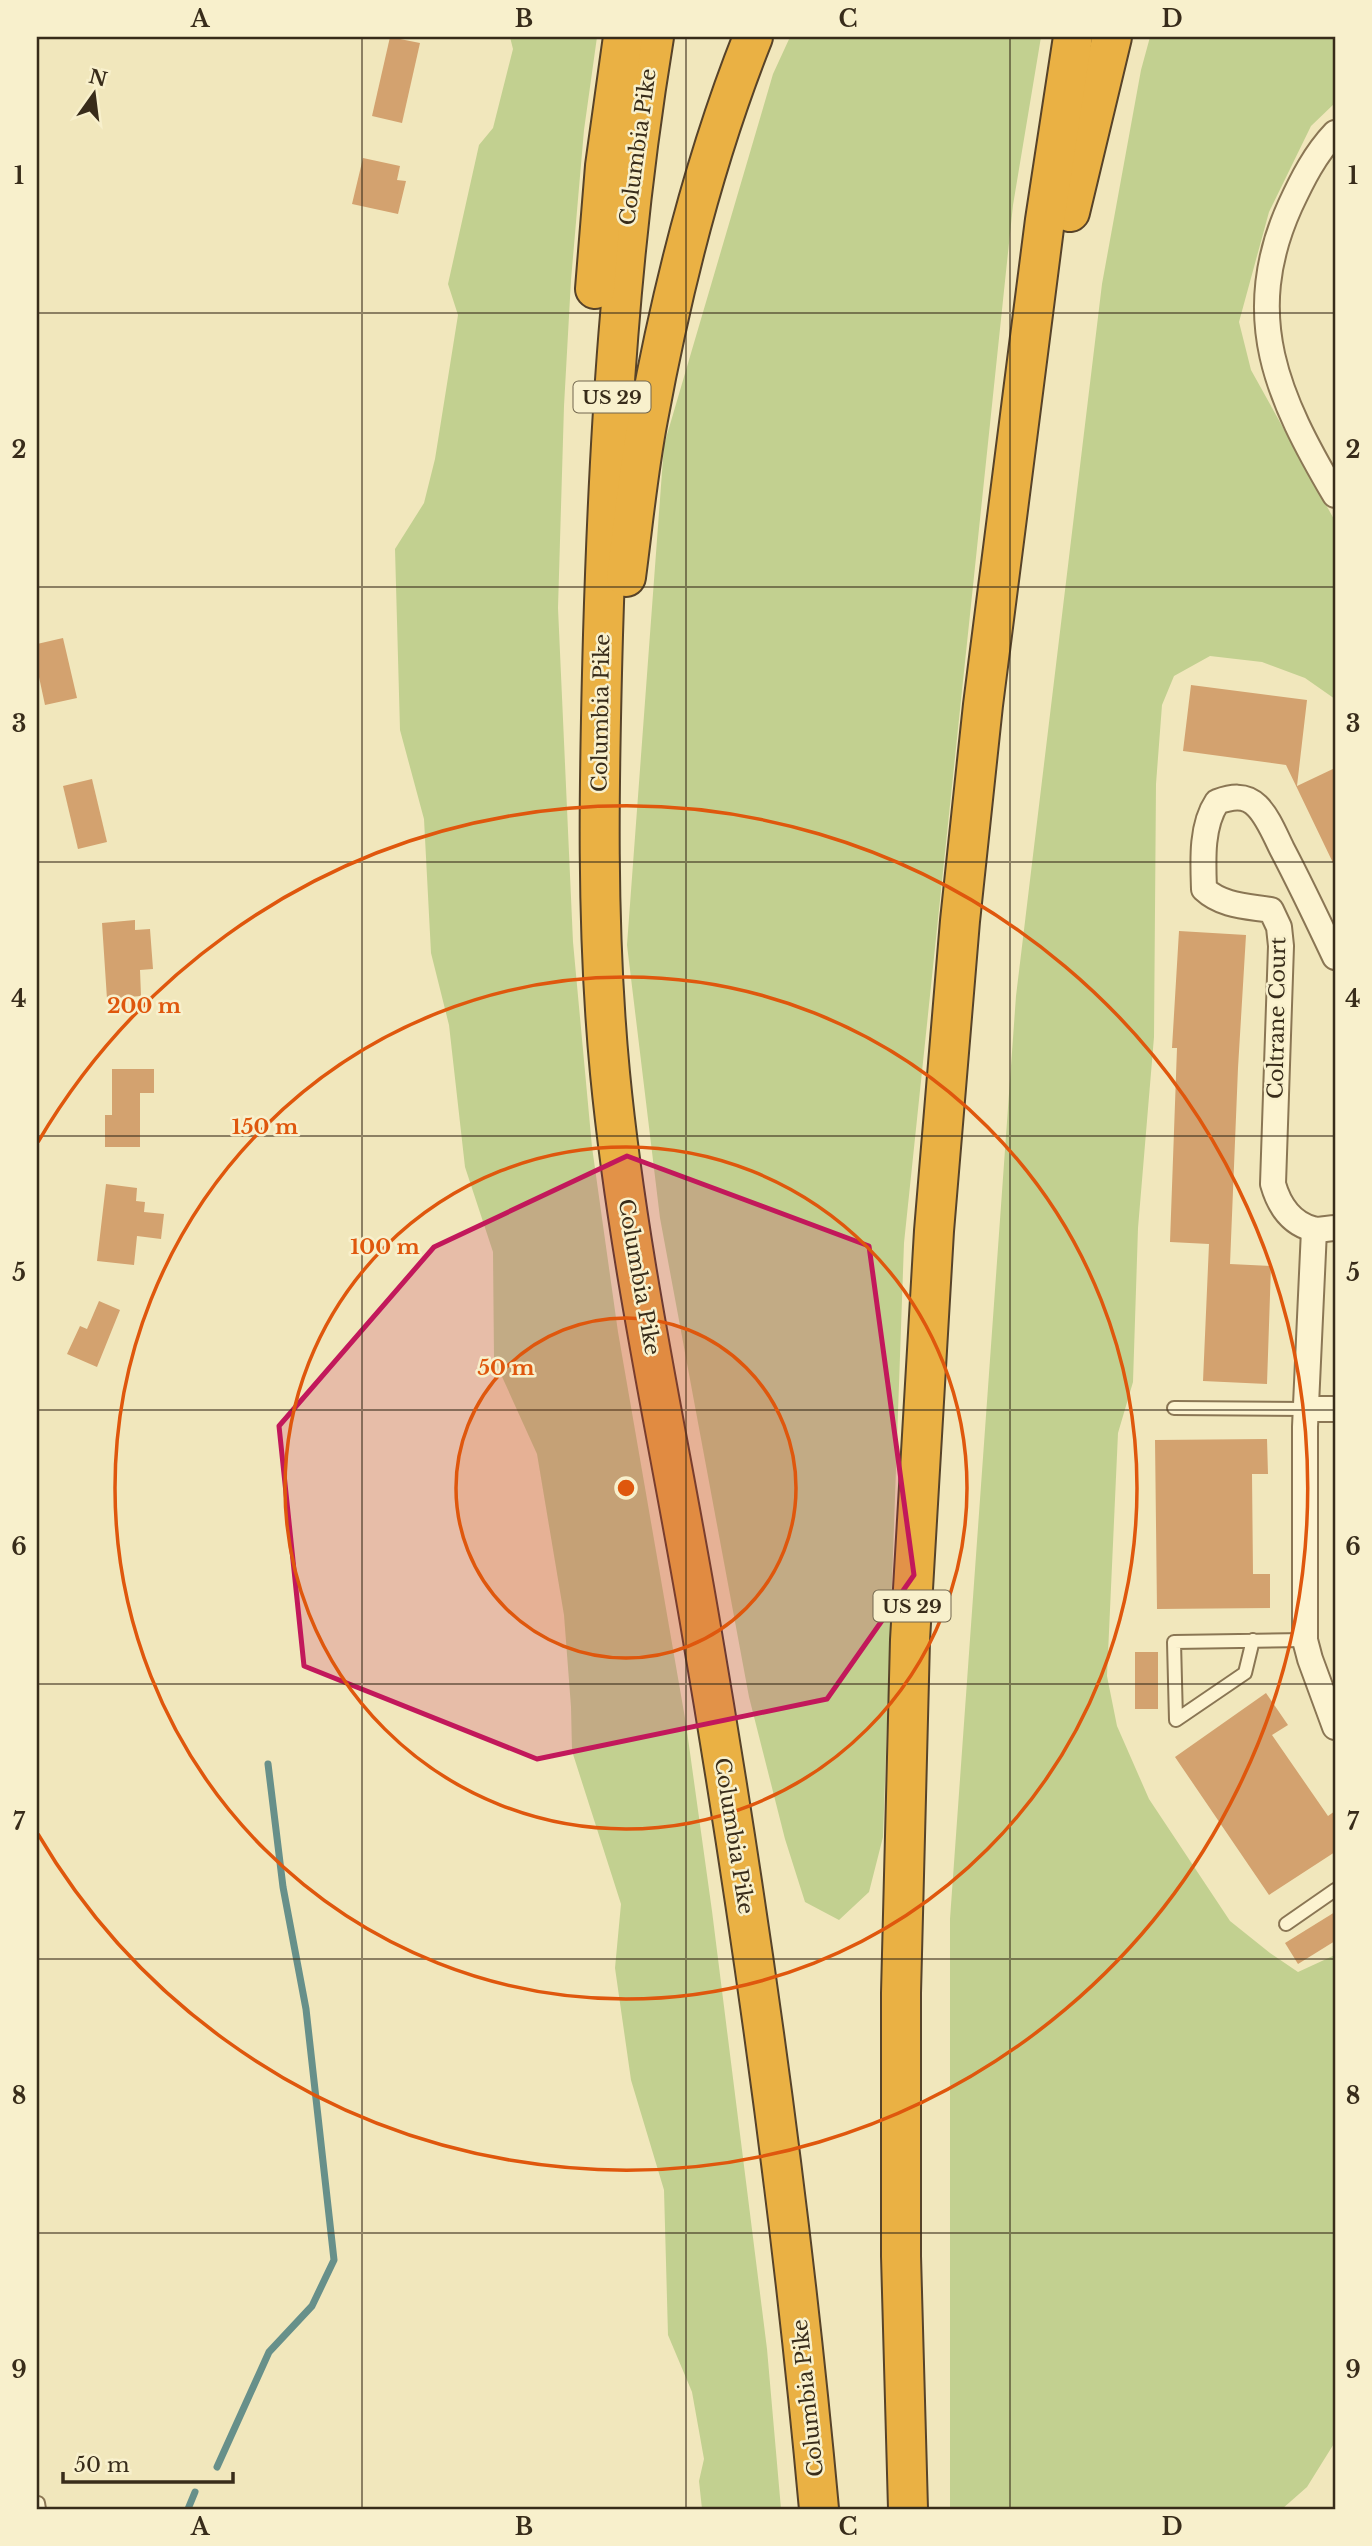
<svg xmlns="http://www.w3.org/2000/svg" width="1372" height="2546" viewBox="0 0 1372 2546" font-family="'Libre Baskerville',serif">
	<style>
		.green { fill: #c2d090 }
		.lines { fill: none; stroke-linecap: round; stroke-linejoin: round }
		.stream { stroke: #67908a; stroke-width: 7 }
		.building { fill: #d3a26f }
		.service-casing { stroke: #8a7654; stroke-width: 16 }
		.minor-casing { stroke: #8a7654; stroke-width: 28 }
		.motorway-casing { stroke: #574329; stroke-width: 42 }
		.service { stroke: #fcf3d0; stroke-width: 12 }
		.minor { stroke: #fcf3d0; stroke-width: 24 }
		.motorway { stroke: #eab144; stroke-width: 38 }
		.marked { fill: #c2185b; fill-opacity: 0.2; stroke: #c2185b; stroke-width: 5; stroke-linejoin: round }
		.grid { fill: none; stroke: #382c1a; stroke-width: 2; stroke-opacity: 0.55 }
		.ring { fill: none; stroke: #df570d; stroke-width: 3.5 }
		.labels { text-anchor: middle; stroke-width: 5; stroke-linejoin: round; paint-order: stroke }
		.shield { fill: #f8f0cc; stroke: #72674f; stroke-width: 2 }
		.shield-label { font-size: 19px; font-weight: bold; fill: #382c1a }
		.street-label { font-size: 21px; fill: #382c1a; stroke: #f8f0cc }
		.centre { fill: #df570d; stroke: #f8f0cc; stroke-width: 3.5 }
		.ring-label { font-size: 21px; text-anchor: middle; font-weight: bold; fill: #df570d; stroke: #f8f0cc; stroke-width: 5; stroke-linejoin: round; paint-order: stroke }
		.neatline { fill: none; stroke: #382c1a; stroke-width: 2.5 }
		.grid-label { font-size: 23px; text-anchor: middle; font-weight: bold; fill: #382c1a }
	</style>
	<rect width="100%" height="100%" fill="#f1e7bc"/>
	<!-- green -->
	<g class="green">
		<polygon points="510,37 597,37 584,130 571,280 564,406 558,608 573,942 592,1147 618,1332 686,1724 712,1911 767,2349 781,2509 702,2509 699,2481 704,2459 692,2392 668,2335 664,2190 631,2080 615,1968 621,1904 572,1751 571,1707 564,1615 537,1454 494,1359 493,1252 465,1167 449,1025 431,953 424,819 400,730 395,549 424,503 435,459 458,315 448,284 479,145 493,128 513,49"/>
		<polygon points="790,37 1041,37 1013,205 904,1243 883,1837 869,1892 839,1920 805,1902 785,1839 749,1697 660,1218 627,945 664,445 773,74"/>
		<polygon points="1150,37 1335,37 1335,103 1311,126 1269,212 1239,322 1251,370 1335,521 1335,699 1305,678 1262,662 1210,656 1174,676 1162,705 1156,784 1154,1037 1138,1228 1133,1382 1118,1433 1107,1676 1117,1726 1149,1799 1230,1921 1270,1953 1298,1972 1335,1955 1335,2442 1307,2487 1282,2509 950,2509 950,1919 1016,996 1102,284 1141,70"/>
	</g>
	<g class="lines">
		<!-- stream -->
		<g class="stream">
			<polyline points="217,2467 269,2352 312,2306 334,2260 306,2009 283,1887 268,1764"/>
			<polyline points="188,2509 195,2492"/>
		</g>
	</g>
	<!-- building -->
	<g class="building">
		<polygon points="390,37 420,43 402,123 372,116"/>
		<polygon points="363,158 400,166 397,180 406,181 398,214 352,204"/>
		<polygon points="63,638 77,698 45,705 39,677 37,678 37,644"/>
		<polygon points="1191,685 1307,700 1297,786 1335,768 1335,867 1286,765 1183,751"/>
		<polygon points="92,779 107,842 78,849 63,786"/>
		<polygon points="135,920 135,930 150,929 153,969 140,970 141,996 107,999 102,923"/>
		<polygon points="1179,931 1246,935 1238,1068 1230,1264 1271,1266 1267,1384 1203,1381 1209,1244 1170,1242 1177,1048 1172,1048"/>
		<polygon points="112,1069 154,1069 154,1093 140,1093 140,1147 105,1147 105,1115 112,1115"/>
		<polygon points="106,1184 137,1188 136,1201 145,1202 144,1212 164,1214 161,1239 137,1236 134,1265 97,1261"/>
		<polygon points="99,1301 120,1310 97,1367 67,1354 80,1326 87,1329"/>
		<polygon points="1267,1439 1268,1474 1252,1474 1253,1574 1270,1574 1270,1608 1157,1609 1155,1440"/>
		<rect x="1135" y="1652" width="23" height="57"/>
		<polygon points="1266,1693 1288,1725 1272,1735 1328,1816 1335,1811 1335,1852 1269,1895 1175,1757"/>
		<polygon points="1335,1912 1335,1941 1298,1964 1285,1943"/>
	</g>
	<g class="lines">
		<!-- service casing -->
		<g class="service-casing">
			<g id="service">
				<polyline points="1174,1408 1306,1409"/>
				<polyline points="1253,1640 1245,1673 1176,1720 1174,1642 1305,1640"/>
				<polyline points="1286,1924 1335,1890"/>
				<polyline points="38,2503 39,2509"/>
			</g>
		</g>
		<!-- minor casing -->
		<g class="minor-casing">
			<g id="minor">
				<path d="M1335,133C1315,154 1302,180 1290,206C1240,317 1278,398 1335,495"/>
				<path d="M1335,957C1318,921 1301,885 1282,849C1275,835 1268,817 1257,806C1245,794 1231,797 1217,802C1201,826 1203,861 1204,889C1222,906 1247,906 1271,910L1279,927L1281,946L1273,1184C1279,1205 1290,1223 1313,1229C1319,1231 1328,1228 1335,1228"/>
				<polyline points="1314,1230 1305,1427 1305,1640 1310,1659 1335,1727"/>
				<polyline points="1306,1409 1335,1409"/>
			</g>
		</g>
		<!-- motorway casing -->
		<g class="motorway-casing">
			<g id="motorway">
				<path d="M654,37C621,236 609,433 603,635C599,781 596,927 610,1073C628,1259 670,1444 701,1628C751,1920 792,2214 819,2509"/>
				<polyline points="1070,212 1112,37"/>
				<polyline points="595,289 605,166 623,37"/>
				<path d="M626,577C633,524 638,471 648,419C672,289 704,160 753,37"/>
				<polyline points="908,2509 901,2256 901,1993 910,1640 934,1231 960,921 983,705 1045,220 1073,37"/>
			</g>
		</g>
		<!-- service -->
		<use href="#service" class="service"/>
		<!-- minor -->
		<use href="#minor" class="minor"/>
		<!-- motorway -->
		<use href="#motorway" class="motorway"/>
	</g>
	<!-- marked area -->
	<path class="marked" d="M627,1156L869,1246L914,1575L827,1699L537,1759L304,1666L279,1426L434,1247Z"/>
	<!-- grid -->
	<path class="grid" d="M362,37V2509M686,37V2509M1010,37V2509M37,313H1335M37,587H1335M37,862H1335M37,1136H1335M37,1410H1335M37,1684H1335M37,1959H1335M37,2233H1335"/>
	<!-- distance rings -->
	<circle cx="626" cy="1488" r="170" fill="#df570d" fill-opacity=".12"/>
	<g class="ring">
		<circle cx="626" cy="1488" r="170"/>
		<circle cx="626" cy="1488" r="341"/>
		<circle cx="626" cy="1488" r="511"/>
		<path d="M38 1142A682 682 0 1 1 38 1834"/>
	</g>
	<g class="labels">
		<!-- shield labels -->
		<g class="shield">
			<rect x="573.5" y="381.5" width="77" height="31" rx="5"/>
			<rect x="873.5" y="1590.5" width="77" height="31" rx="5"/>
		</g>
		<g class="shield-label">
			<text x="612" y="404">US 29</text>
			<text x="912" y="1613">US 29</text>
		</g>
		<!-- street labels -->
		<g class="street-label">
			<text transform="translate(638 147) rotate(-82)" y="7">Columbia Pike</text>
			<text transform="translate(601 713) rotate(-89)" y="7">Columbia Pike</text>
			<text transform="translate(1277 1018) rotate(-89)" y="7">Coltrane Court</text>
			<text transform="translate(639 1277) rotate(80)" y="7">Columbia Pike</text>
			<text transform="translate(734 1836) rotate(81)" y="7">Columbia Pike</text>
			<text transform="translate(808 2398) rotate(-96)" y="7">Columbia Pike</text>
		</g>
	</g>
	<circle cx="626" cy="1488" r="10" class="centre"/>
	<g class="ring-label">
		<text x="144" y="1013">200 m</text>
		<text x="265" y="1134">150 m</text>
		<text x="385" y="1254">100 m</text>
		<text x="506" y="1375">50 m</text>
	</g>
	<!-- border -->
	<rect width="1372" height="2546" fill="none" stroke="#f8f0cc" stroke-width="77"/>
	<!-- north arrow -->
	<g transform="translate(94 94) rotate(14)" stroke="#f8f0cc" stroke-width="5" paint-order="stroke">
	<path d="M0-5L12 26L0 18L-12 26Z" fill="#382c1a"/>
	<text y="-10" font-size="19" font-weight="bold" text-anchor="middle" fill="#382c1a">N</text>
	</g>
	<!-- scale -->
	<path d="M63 2472v10h170v-10" fill="none" stroke="#382c1a" stroke-width="3.5"/>
	<text x="74" y="2472" font-size="21" fill="#382c1a" stroke="#f8f0cc" stroke-width="5" paint-order="stroke">50 m</text>
	<rect x="38" y="38" width="1296" height="2470" class="neatline"/>
	<g class="grid-label">
		<text x="200" y="27">A</text>
		<text x="524" y="27">B</text>
		<text x="848" y="27">C</text>
		<text x="1172" y="27">D</text>
		<text x="19" y="184">1</text>
		<text x="1353" y="184">1</text>
		<text x="19" y="458">2</text>
		<text x="1353" y="458">2</text>
		<text x="19" y="732">3</text>
		<text x="1353" y="732">3</text>
		<text x="19" y="1007">4</text>
		<text x="1353" y="1007">4</text>
		<text x="19" y="1281">5</text>
		<text x="1353" y="1281">5</text>
		<text x="19" y="1555">6</text>
		<text x="1353" y="1555">6</text>
		<text x="19" y="1830">7</text>
		<text x="1353" y="1830">7</text>
		<text x="19" y="2104">8</text>
		<text x="1353" y="2104">8</text>
		<text x="19" y="2378">9</text>
		<text x="1353" y="2378">9</text>
		<text x="200" y="2535">A</text>
		<text x="524" y="2535">B</text>
		<text x="848" y="2535">C</text>
		<text x="1172" y="2535">D</text>
	</g>
</svg>
